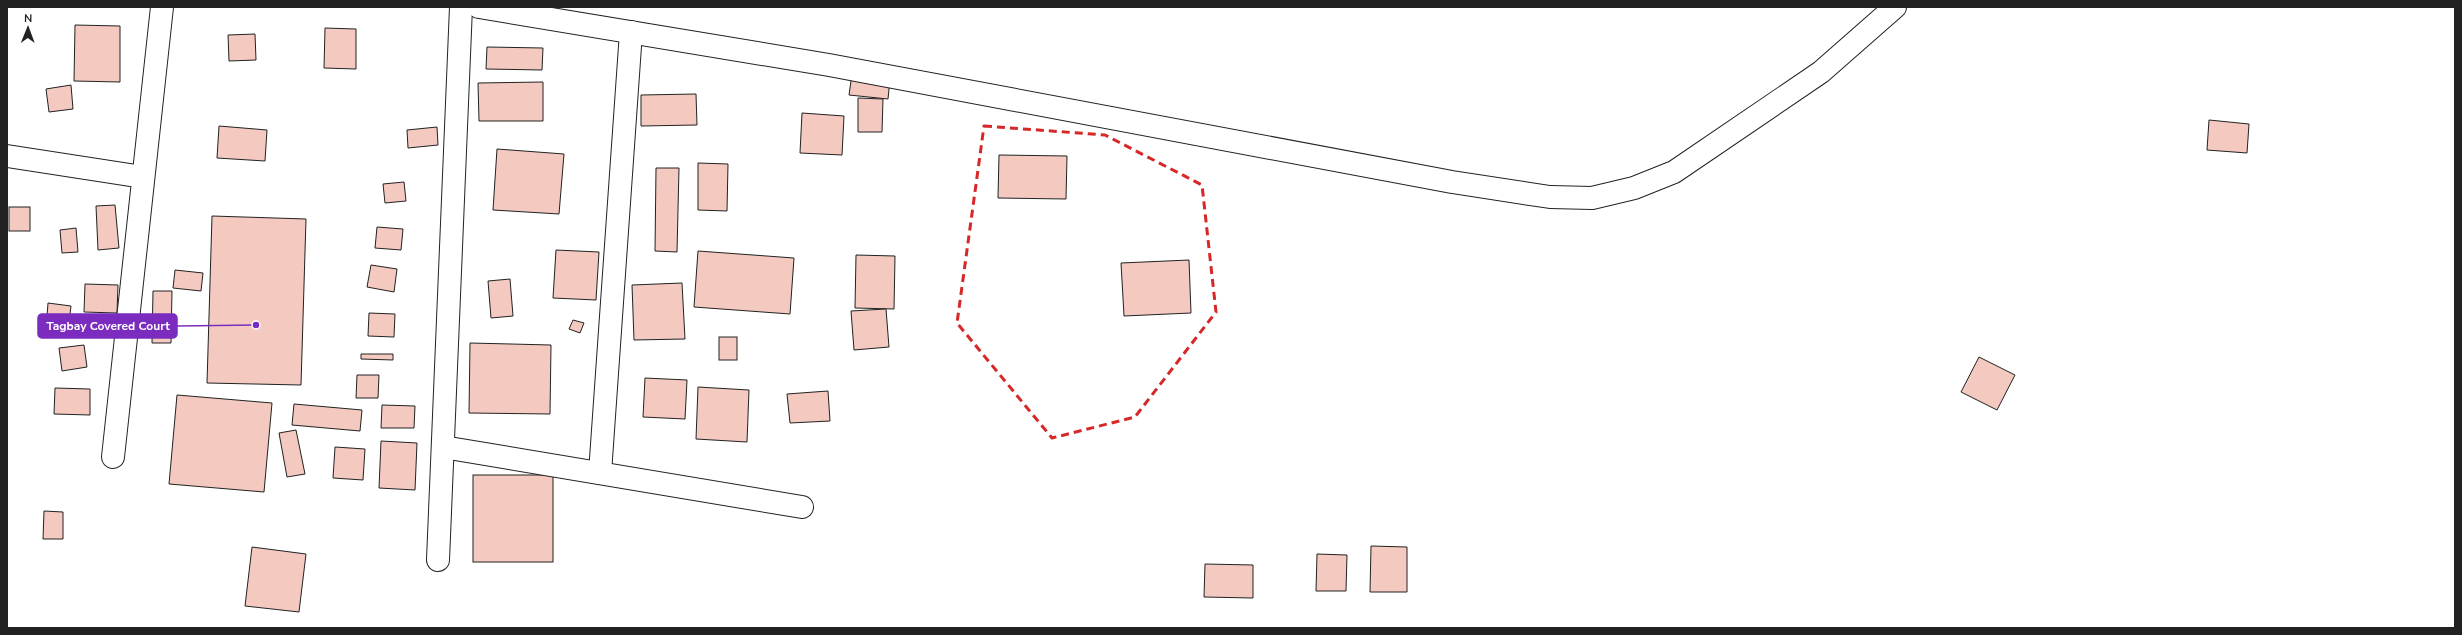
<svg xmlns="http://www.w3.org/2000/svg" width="2462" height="635" viewBox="0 0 2462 635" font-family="'Nunito Sans',sans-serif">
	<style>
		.building { fill: #f3c9c0; stroke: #222 }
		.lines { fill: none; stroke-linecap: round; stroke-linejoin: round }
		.minor-casing { stroke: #222; stroke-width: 24 }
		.minor { stroke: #fff; stroke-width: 22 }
		.marked { fill: none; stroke: #d62828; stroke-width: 3; stroke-dasharray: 8 5; stroke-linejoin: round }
		.leader { fill: none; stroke: #7b2cbf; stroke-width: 1.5 }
		.callout-dot { fill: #7b2cbf; stroke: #fff; stroke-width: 1.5 }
		.callout { fill: #7b2cbf; stroke: #7b2cbf; stroke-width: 1.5 }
		.callout-label { font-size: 12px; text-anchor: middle; font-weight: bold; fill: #fff }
	</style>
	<rect width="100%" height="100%" fill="#fff"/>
	<!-- building -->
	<g class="building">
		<polygon points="75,25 120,26 120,82 74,81"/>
		<polygon points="325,28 356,29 356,69 324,68"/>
		<polygon points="255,34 256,60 229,61 228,35"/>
		<polygon points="487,47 543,48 542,70 486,69"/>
		<polygon points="852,74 890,79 888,99 849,95"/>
		<polygon points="543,82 543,121 479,121 478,83"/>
		<polygon points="71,85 73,109 49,112 46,89"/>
		<polygon points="696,94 697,125 641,126 641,95"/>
		<polygon points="858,98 883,99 882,132 858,132"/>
		<polygon points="802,113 844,116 842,155 800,153"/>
		<polygon points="2209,120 2249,124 2247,153 2207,150"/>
		<polygon points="219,126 267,130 265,161 217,158"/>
		<polygon points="437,127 438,145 408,148 407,130"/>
		<polygon points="497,149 564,154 559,214 493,210"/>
		<polygon points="999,155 1067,156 1066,199 998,198"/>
		<polygon points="698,163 728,164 727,211 698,210"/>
		<polygon points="656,168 679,168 677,252 655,251"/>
		<polygon points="404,182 406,201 385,203 383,184"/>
		<polygon points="115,205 119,248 98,250 96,206"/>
		<rect x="9" y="207" width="21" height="24"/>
		<polygon points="212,216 306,219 301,385 207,383"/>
		<polygon points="377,227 403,229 401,250 375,248"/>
		<polygon points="76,228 78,252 62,253 60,230"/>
		<polygon points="556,250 599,252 596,300 553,298"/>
		<polygon points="698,251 794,258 790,314 694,307"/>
		<polygon points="856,255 895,256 894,309 855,308"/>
		<polygon points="1189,260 1191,313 1124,316 1121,263"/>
		<polygon points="371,265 397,269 394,292 367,287"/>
		<polygon points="175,270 203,273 201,291 173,288"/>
		<polygon points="510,279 513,316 491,318 488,281"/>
		<polygon points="682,283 685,339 634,340 632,285"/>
		<polygon points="85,284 118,285 117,313 84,312"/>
		<polygon points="153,291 172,291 171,343 152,343"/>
		<polygon points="48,303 71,306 68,331 46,329"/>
		<polygon points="886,309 889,347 854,350 851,311"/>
		<polygon points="369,313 395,314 394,337 368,336"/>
		<polygon points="573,320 584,323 580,333 569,329"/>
		<rect x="719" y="337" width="18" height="23"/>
		<polygon points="470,343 551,345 550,414 469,413"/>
		<polygon points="84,345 87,367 62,371 59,348"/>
		<polygon points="361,354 393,354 393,360 361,359"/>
		<polygon points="1979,357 2015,375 1997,410 1961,392"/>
		<polygon points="357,375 379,375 378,398 356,398"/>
		<polygon points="645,378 687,380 685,419 643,417"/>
		<polygon points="698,387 749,390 747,442 696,439"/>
		<polygon points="55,388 90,389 90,415 54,414"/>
		<polygon points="828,391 830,421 790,423 787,394"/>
		<polygon points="177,395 272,403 264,492 169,484"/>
		<polygon points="294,404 362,410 360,431 292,425"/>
		<polygon points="382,405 415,406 414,428 381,428"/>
		<polygon points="296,430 305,474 287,477 279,433"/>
		<polygon points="381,441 417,443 415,490 379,488"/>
		<polygon points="335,447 365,449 363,480 333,478"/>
		<rect x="473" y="475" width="80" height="87"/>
		<polygon points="44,511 63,512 63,539 43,539"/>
		<polygon points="1371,546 1407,547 1407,592 1370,592"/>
		<polygon points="252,547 306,554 299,612 245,606"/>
		<polygon points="1317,554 1347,555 1346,591 1316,591"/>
		<polygon points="1205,564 1253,565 1253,598 1204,597"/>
	</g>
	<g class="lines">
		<!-- minor casing -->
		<g class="minor-casing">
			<g id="minor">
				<polyline points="479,7 829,65 1452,182 1550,197 1592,198 1634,188 1674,172 1821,72 1895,7"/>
				<polyline points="7,156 143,177"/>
				<polyline points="443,447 802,507"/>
				<polyline points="113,457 162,7"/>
				<polyline points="600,473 631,32"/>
				<polyline points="438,560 461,7"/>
			</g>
		</g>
		<!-- minor -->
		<use href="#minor" class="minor"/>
	</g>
	<!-- marked area -->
	<path class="marked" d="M984,126L1105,135L1202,185L1216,312L1135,417L1052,438L957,323Z"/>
	<!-- callouts -->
	<path class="leader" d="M256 325L177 326"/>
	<circle class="callout-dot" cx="256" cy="325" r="4"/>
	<rect class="callout" x="38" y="314" width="139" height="24" rx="4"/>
	<g class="callout-label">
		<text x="108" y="330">Tagbay Covered Court</text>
	</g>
	<!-- border -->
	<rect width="2462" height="635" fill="none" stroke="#222222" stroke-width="16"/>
	<!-- north arrow -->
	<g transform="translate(28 28) rotate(1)" stroke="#ffffff" stroke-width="3" paint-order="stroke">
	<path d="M0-3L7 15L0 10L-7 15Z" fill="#222222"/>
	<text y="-6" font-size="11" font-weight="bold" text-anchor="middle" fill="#222222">N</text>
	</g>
</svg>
